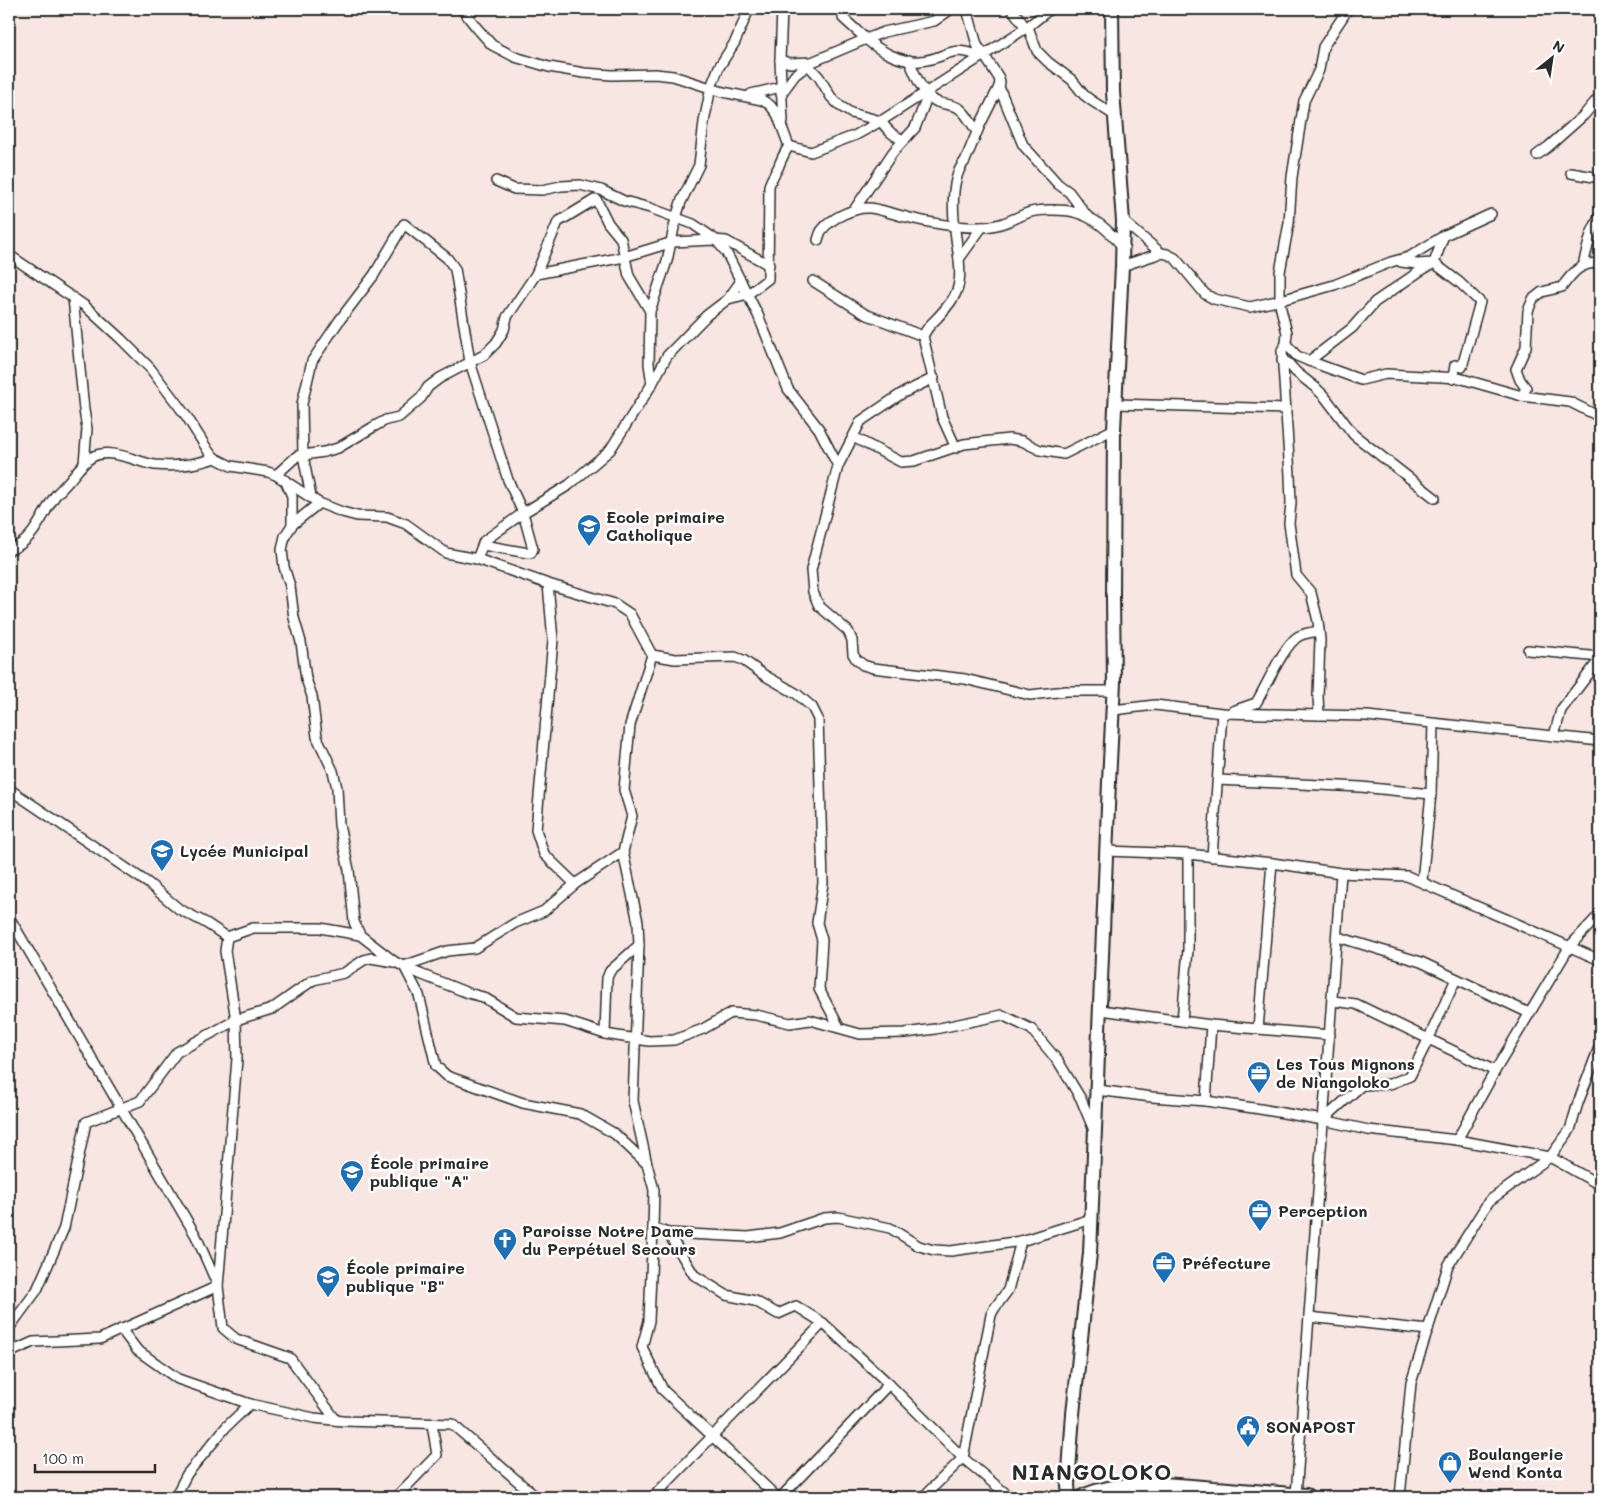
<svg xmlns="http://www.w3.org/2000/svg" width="1609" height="1506" viewBox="0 0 1609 1506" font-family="Mali,sans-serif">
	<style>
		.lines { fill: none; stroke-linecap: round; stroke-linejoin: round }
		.street-casing { stroke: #2b2b2b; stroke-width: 12 }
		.secondary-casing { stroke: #2b2b2b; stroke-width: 16 }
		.highway-casing { stroke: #2b2b2b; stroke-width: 20 }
		.street { stroke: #fff; stroke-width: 9 }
		.secondary { stroke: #fff; stroke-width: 12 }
		.highway { stroke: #fff; stroke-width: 16 }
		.labels { text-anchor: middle; stroke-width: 5; stroke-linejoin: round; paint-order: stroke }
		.poi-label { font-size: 16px; font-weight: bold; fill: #2b2b2b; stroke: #fff; text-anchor: start }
		.district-label { font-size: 21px; font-weight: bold; letter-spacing: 1px; fill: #2b2b2b; stroke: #fff }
	</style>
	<rect width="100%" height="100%" fill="#f7e6e1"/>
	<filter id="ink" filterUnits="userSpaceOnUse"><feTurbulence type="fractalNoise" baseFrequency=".02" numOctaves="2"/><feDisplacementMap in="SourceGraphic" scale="10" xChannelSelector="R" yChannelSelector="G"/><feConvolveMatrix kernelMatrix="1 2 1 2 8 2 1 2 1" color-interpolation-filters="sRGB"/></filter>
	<g filter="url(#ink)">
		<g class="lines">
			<!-- street casing -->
			<g class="street-casing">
				<g id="street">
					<path d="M462,9L476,27L492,45L515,57L549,67L584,73L612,75L655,74L673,76L723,92L762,100L770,105L777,114L789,146C784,153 781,160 778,168C774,175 771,179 769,186L768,279L748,294L728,299"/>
					<polyline points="782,9 780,60 783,121"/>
					<polyline points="967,9 977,45 984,55 1026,28 1050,9"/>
					<polyline points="1012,9 1026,28"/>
					<polyline points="843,18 866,39 884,32 934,21 951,9"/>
					<polyline points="1028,27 1037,51 1048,62 1072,80 1084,95 1092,101 1114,115"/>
					<polyline points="780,60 790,63 812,62"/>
					<path d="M909,60C915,74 922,95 937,102C945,105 953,104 960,109C967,114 971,124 977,131"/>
					<path d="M808,65L819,77L831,97L840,106L851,113L881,121C888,131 893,136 904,140"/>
					<polyline points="751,94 781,87"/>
					<path d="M781,94L795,75L812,62L866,39C880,51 901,63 920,61C947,59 950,43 981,57L984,55L999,78L1000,82L999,87"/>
					<polyline points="789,146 811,152 856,135 881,121 981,57"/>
					<polyline points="1537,155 1548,147 1584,115 1600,96"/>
					<polyline points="1571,173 1600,178"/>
					<polyline points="496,181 514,189 542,190 561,186 580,185 601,190 624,201 650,208 693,224 716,240 726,252 758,315 788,389 819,429 838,466"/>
					<polyline points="854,210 893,152 915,128 928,95"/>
					<polyline points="1123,221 1161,253 1167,254 1175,258 1205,294 1214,299 1250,307 1281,300 1334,285 1391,262 1409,257 1445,235 1491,214"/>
					<path d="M818,240C819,237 820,232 822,230C831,218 855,207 869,208C876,208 897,215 906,217C930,223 957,228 982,227C998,227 1011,220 1025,214C1035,209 1063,209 1074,212C1095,217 1109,231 1123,247"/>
					<polyline points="9,255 85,306 121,339 150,368 187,417 209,452 215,458 231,466 268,472 276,475 319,503 342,512 357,516 387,517 398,521 406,524 446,553 477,559 548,584 615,604 630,614 652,655 630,725 624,790 632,816 623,852 638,922 639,945 633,1101 647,1164"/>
					<path d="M959,259C955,232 946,183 965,161L980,125L999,87L1023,145L1058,184L1069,192L1087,216"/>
					<polyline points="1584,261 1591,234 1600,215"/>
					<polyline points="1401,262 1417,264 1434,263 1459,282 1480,302 1462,367 1455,365 1453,379"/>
					<polyline points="1122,266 1161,253"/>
					<polyline points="536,274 624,257 673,242 713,240 726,241 769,265"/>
					<polyline points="813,281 865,314 923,336"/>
					<polyline points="73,298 84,410 87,429 84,463"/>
					<polyline points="650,311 667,261 676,218 681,202 699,165 704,122 711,87 719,67 735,42 749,9"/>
					<polyline points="1286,344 1297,356 1309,361 1361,380 1386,374 1459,378 1522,396 1570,402 1600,417"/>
					<polyline points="1282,360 1288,363 1296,372 1316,388 1325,397 1354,435 1435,498"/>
					<polyline points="1309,361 1352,328 1375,302 1420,271 1434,263 1444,235"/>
					<polyline points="934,378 901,394 861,421 838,466 811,570 813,592 819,606 848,631 852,640 853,654 856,659 863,665 873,668 965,679 1030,695 1066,691 1114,691"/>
					<path d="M1522,396L1526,388L1520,380L1516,369L1526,347L1528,311L1533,299L1542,292L1562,287C1573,272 1581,262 1600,263"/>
					<polyline points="1116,404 1286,409"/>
					<polyline points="1600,416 1600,403"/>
					<polyline points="853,437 901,462 914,461 964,444 1009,439 1022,441 1040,450 1064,454 1114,429"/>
					<path d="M956,448L942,417L923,336C929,324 930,326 938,317C957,297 962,287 959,259L982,227"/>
					<polyline points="276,475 297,456 324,452 338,448 375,426 386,420 399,417 421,398 428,387 440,378 484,355 496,343 504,330 507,317 536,274 558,222 596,199 608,223 621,239 629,276 650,311 649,364 652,384"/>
					<polyline points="285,480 292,496 292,525"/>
					<polyline points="311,497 303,455 302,404 312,361 339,321 374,275 404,224 447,258 455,269 470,362 508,480 523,513 533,549 531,553 528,553 483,545"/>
					<polyline points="319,503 292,525 285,536 282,550 284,567 290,586 294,618 301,642 306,679 312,696 317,737 333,771 337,788 339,825 349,870 354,922 360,935"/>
					<path d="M9,550C34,542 41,516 55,496C59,491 64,487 68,482C76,473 82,463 92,457C111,447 136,462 155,465C177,467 195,465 215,458"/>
					<polyline points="477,559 484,541 523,513 569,485 610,450 652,384 667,356 707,315 728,299 741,281"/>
					<polyline points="548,584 553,640 536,830 544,854 575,884"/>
					<polyline points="1528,650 1600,657"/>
					<polyline points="652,655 675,659 735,657 743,660 764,675 797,694 812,707 818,719 823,883 817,923 822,940 819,989 839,1027"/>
					<polyline points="1113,710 1155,705 1222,713 1367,716 1600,741"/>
					<path d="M1233,711L1256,703C1266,687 1284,644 1299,636C1305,633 1313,632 1319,631"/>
					<polyline points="1319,715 1318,696 1320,640 1318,621 1311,593 1296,575 1289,523 1291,503 1290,475 1282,350 1286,344 1287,333 1280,305 1280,272 1289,223 1292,177 1304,101 1319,70 1323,47 1348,9"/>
					<polyline points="1554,736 1561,710 1600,659"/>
					<polyline points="1218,780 1361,787 1431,794"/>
					<polyline points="9,789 148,883 179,909 206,923 227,937"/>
					<polyline points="1106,851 1188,854 1272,863 1341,873 1407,876 1600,960"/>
					<polyline points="623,852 575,884 544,911 515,923 475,948 447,951 404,966 419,995 436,1066 447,1076 523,1103 580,1114 615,1134 647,1164 654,1190 653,1228 649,1321 642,1347 663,1390 777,1497"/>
					<polyline points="1212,857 1222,713"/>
					<polyline points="1422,881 1431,794 1433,724"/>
					<polyline points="9,917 196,1236 218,1286 223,1328 236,1339 290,1358 336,1420"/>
					<polyline points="1338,937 1421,962 1529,1013"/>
					<polyline points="1333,1001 1356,1004 1495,1071"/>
					<polyline points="1101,1010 1211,1025 1330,1035"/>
					<polyline points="1182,1021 1188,949 1188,854"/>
					<polyline points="1258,1029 1272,863"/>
					<polyline points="605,1034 607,978 610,971 639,945"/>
					<polyline points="1097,1090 1152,1097 1206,1101 1260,1109 1323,1120 1368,1130 1457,1140 1550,1157 1600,1185"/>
					<polyline points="1206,1101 1211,1025"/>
					<polyline points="1323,1120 1362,1085 1390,1084 1410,1076 1428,1040 1456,979"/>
					<polyline points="1457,1140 1495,1071 1570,946 1600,914"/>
					<polyline points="653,1228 668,1233 748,1237 780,1233 824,1218 838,1217 890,1228 919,1246 934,1250 951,1251 1021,1241 1091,1219"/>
					<polyline points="668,1233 694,1275 726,1295 755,1301 778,1314 796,1306 823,1323 889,1384 963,1458 1010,1497"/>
					<polyline points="1309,1317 1428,1330"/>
					<polyline points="9,1328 37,1290 64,1228 86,1122 140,1101 177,1052 236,1020 272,1009 313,980 344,973 364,960 371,958 394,962"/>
					<polyline points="121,1329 137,1350 178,1379 250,1404 314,1418 343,1421 452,1424 536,1497"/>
					<polyline points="9,1353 33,1342 100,1339 218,1286 237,1059 236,1020 225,951 227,937 253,928 320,928 360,935 395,962 420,974 468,993 483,997 516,1017 565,1021 605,1034 649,1041 674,1040 703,1029 731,1013 756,1015 790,1023 810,1020 860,1034 905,1033 935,1029 1002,1015 1031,1029 1058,1061 1081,1099 1093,1128"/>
					<polyline points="1296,1496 1341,873"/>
					<polyline points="175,1497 187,1474 226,1427 250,1404"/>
					<polyline points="396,1497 437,1455 432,1424"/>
					<polyline points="519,1497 527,1488"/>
					<polyline points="653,1497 823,1323"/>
					<polyline points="781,1497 889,1384"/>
					<polyline points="923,1497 963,1458 991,1315 994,1309 1008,1290 1021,1241"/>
					<polyline points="1400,1497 1411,1383 1448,1266 1489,1201 1550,1157 1570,1130 1578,1103 1600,1045"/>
				</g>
			</g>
			<!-- secondary casing -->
			<g class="secondary-casing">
				<polyline id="secondary" points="1069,1497 1068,1485 1073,1414 1090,1253 1109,782 1114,682 1113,598 1114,429 1122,266 1123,221 1113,92 1112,9"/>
			</g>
			<!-- highway casing -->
			<g class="highway-casing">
				<path id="highway" d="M1085,1497C1126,1480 1172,1486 1214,1490C1245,1492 1276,1495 1306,1497"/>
			</g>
			<!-- street -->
			<use href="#street" class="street"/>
			<!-- secondary -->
			<use href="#secondary" class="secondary"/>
			<!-- highway -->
			<use href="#highway" class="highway"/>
		</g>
	</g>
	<!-- icons -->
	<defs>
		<g id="school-pin" transform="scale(1.25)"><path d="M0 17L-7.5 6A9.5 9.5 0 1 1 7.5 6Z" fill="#1f6fb2" stroke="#fff"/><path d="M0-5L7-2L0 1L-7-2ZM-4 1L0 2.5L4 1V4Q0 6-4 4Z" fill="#fff"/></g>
		<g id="office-pin" transform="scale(1.25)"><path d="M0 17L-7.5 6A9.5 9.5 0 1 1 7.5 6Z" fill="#1f6fb2" stroke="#fff"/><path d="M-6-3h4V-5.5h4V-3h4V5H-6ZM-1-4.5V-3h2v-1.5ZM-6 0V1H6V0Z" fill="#fff"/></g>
		<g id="church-pin" transform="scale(1.25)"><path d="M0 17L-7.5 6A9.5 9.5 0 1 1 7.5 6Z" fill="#1f6fb2" stroke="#fff"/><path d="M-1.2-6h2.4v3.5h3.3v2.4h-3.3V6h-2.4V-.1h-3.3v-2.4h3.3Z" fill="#fff"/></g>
		<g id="civic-pin" transform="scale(1.25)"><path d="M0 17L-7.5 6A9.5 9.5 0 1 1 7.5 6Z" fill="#1f6fb2" stroke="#fff"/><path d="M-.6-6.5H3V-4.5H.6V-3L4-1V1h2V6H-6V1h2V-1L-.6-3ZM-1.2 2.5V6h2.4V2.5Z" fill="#fff"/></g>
		<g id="shop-pin" transform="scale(1.25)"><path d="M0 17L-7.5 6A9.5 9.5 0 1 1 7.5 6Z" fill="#1f6fb2" stroke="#fff"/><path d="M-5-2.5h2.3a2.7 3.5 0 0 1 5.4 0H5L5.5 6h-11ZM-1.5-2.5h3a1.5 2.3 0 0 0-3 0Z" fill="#fff"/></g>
	</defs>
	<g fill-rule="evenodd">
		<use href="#school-pin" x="589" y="526"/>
		<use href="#school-pin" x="162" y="851"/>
		<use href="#office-pin" x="1259" y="1073"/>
		<use href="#school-pin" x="352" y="1172"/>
		<use href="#office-pin" x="1260" y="1211"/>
		<use href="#church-pin" x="505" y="1240"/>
		<use href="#office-pin" x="1164" y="1263"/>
		<use href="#school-pin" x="328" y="1277"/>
		<use href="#civic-pin" x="1248" y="1427"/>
		<use href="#shop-pin" x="1450" y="1463"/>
	</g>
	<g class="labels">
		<!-- poi labels -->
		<g class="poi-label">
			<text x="606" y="523">Ecole primaire<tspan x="606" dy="18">Catholique</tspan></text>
			<text x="180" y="857">Lycée Municipal</text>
			<text x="1276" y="1070">Les Tous Mignons<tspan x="1276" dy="18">de Niangoloko</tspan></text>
			<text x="370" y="1169">École primaire<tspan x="370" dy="18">publique "A"</tspan></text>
			<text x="1278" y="1217">Perception</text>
			<text x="522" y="1237">Paroisse Notre Dame<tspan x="522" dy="18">du Perpétuel Secours</tspan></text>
			<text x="1182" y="1269">Préfecture</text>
			<text x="346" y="1274">École primaire<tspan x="346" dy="18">publique "B"</tspan></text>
			<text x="1266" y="1433">SONAPOST</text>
			<text x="1468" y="1460">Boulangerie<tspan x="1468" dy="18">Wend Konta</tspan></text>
		</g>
		<!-- district labels -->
		<g class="district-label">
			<text x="1092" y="1480">NIANGOLOKO</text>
		</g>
	</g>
	<!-- margin -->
	<rect width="1609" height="1506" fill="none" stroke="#fff" stroke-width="30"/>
	<rect x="15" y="15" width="1579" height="1476" fill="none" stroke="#2b2b2b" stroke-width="2" filter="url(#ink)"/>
	<!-- north arrow -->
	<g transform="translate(1552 58) rotate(30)" stroke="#ffffff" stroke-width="4" paint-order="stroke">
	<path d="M0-4L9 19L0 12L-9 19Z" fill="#2b2b2b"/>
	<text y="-8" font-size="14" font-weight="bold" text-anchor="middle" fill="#2b2b2b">N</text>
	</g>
	<!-- scale -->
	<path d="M35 1464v8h120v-8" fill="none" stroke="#2b2b2b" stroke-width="2.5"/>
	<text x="42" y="1464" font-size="15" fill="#2b2b2b" stroke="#ffffff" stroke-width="4" paint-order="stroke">100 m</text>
</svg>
